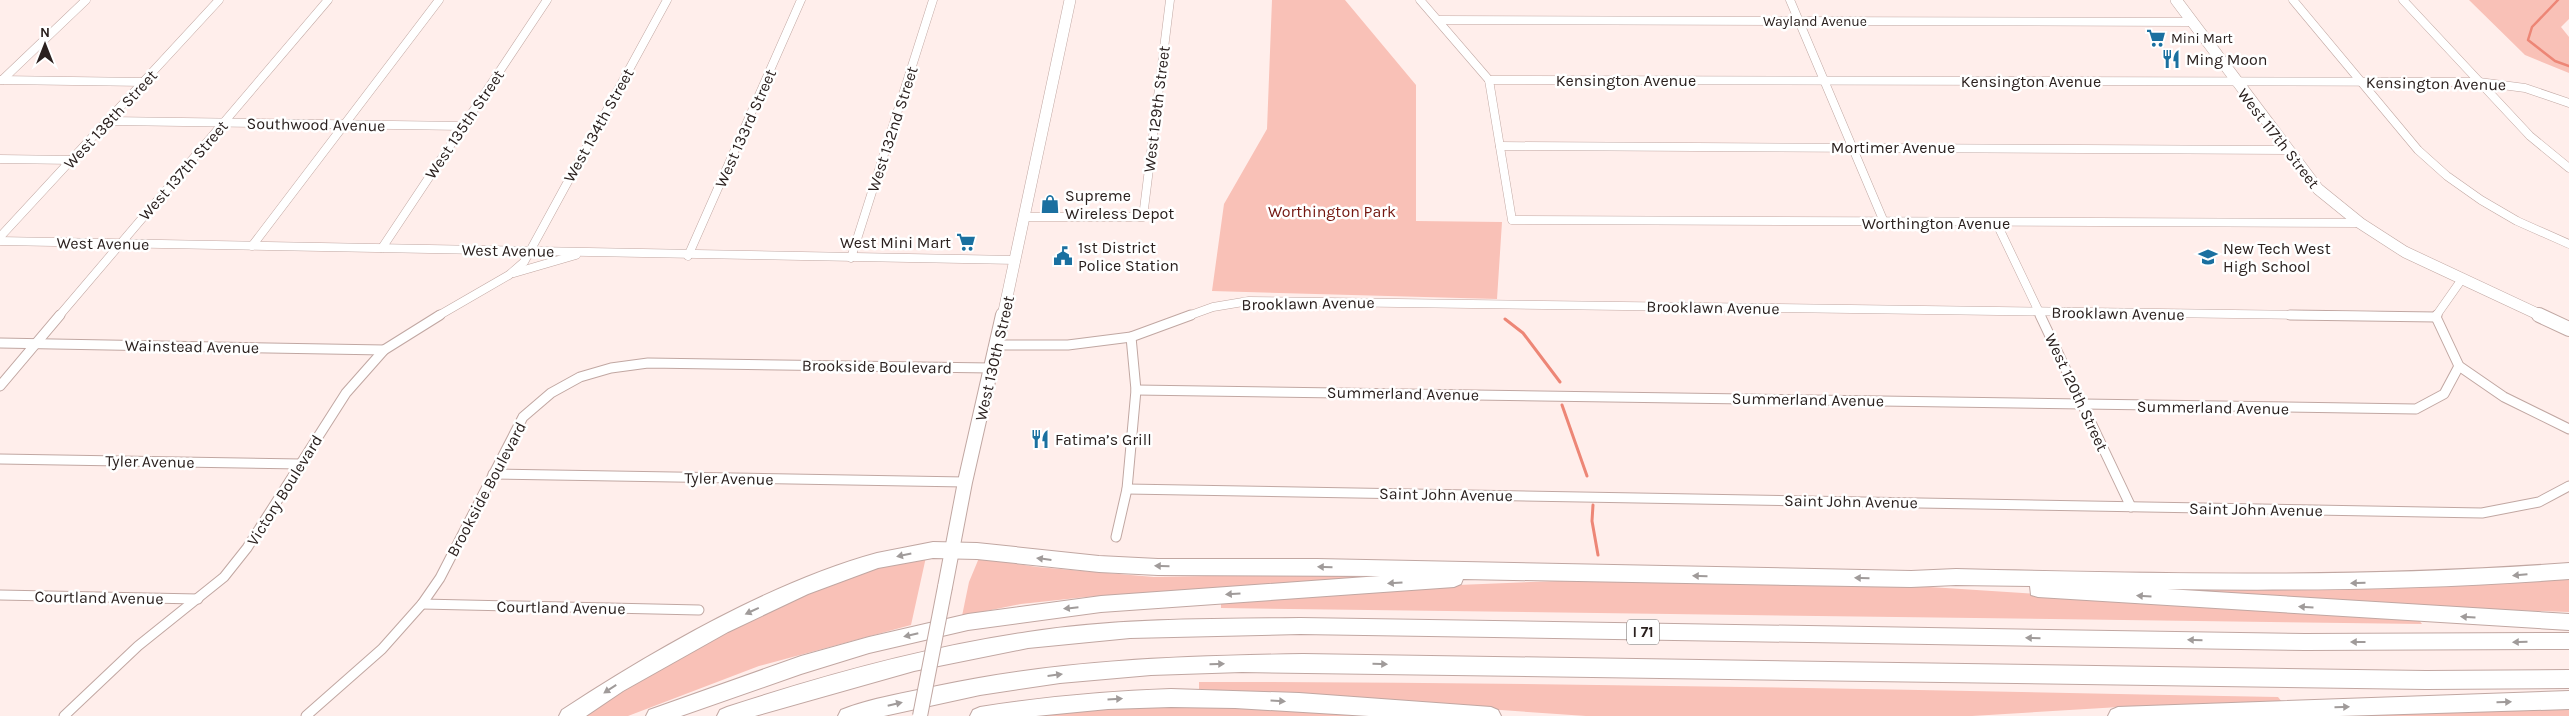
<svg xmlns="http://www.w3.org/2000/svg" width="2569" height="716" viewBox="0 0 2569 716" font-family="Karla,sans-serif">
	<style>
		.green { fill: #f9c1b7 }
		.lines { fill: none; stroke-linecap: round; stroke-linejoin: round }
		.stream-far1 { stroke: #ed8676; stroke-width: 2.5 }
		.stream { stroke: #ed8676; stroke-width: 3 }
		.minor-far1-casing { stroke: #c1a7a2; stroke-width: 9 }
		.minor-casing { stroke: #c1a7a2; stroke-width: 11 }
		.secondary-far1-casing { stroke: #c1a7a2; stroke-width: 12 }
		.secondary-casing { stroke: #c1a7a2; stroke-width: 16 }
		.motorway-casing { stroke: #c1a7a2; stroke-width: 2 }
		.minor-far1 { stroke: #fff; stroke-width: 8 }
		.minor { stroke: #fff; stroke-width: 9 }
		.secondary-far1 { stroke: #fff; stroke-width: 11 }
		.secondary { stroke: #fff; stroke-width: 14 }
		.motorway { fill: #fff; fill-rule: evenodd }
		.secondary-bridge-casing { stroke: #c1a7a2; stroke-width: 16; stroke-linecap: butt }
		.secondary-bridge { stroke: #fff; stroke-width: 14 }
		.oneway { fill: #a09b9a }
		.labels { text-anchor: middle; stroke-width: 5; stroke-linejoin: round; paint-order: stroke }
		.far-street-label { font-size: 14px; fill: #2b211f; stroke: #fff }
		.far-poi-label { font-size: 14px; fill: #2b211f; stroke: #fff; text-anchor: start }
		.shield { fill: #fff; stroke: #6b6462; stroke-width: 1 }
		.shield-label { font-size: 15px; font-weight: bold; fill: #2b211f }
		.poi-label { font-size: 16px; fill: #2b211f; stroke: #fff; text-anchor: start }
		.street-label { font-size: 16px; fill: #2b211f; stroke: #fff }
		.park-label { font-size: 16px; fill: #73160f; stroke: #fff }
	</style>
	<rect width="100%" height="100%" fill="#ffeeeb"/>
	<!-- green -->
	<g class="green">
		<polygon points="1272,0 1345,0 1416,85 1416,221 1502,222 1497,299 1212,291 1224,204 1267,129"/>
		<polygon points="2469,0 2569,0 2569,19 2561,27 2569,37 2569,73 2525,55"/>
		<polygon points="926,557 911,625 759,666 628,716 578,716 734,624 859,572"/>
		<polygon points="979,558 1037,567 1154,577 1360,573 1360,578 1086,597 1021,604 962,616 969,582"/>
		<polygon points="2569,578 2569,612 2407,607 2160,590 2159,586 2433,587"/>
		<polygon points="1558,581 1930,587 2418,619 2422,624 1221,608 1221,601 1433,586"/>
		<path d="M1199,682C1559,682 1919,690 2278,697L2282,702L2136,706L1972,716H1586L1199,689Z"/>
		<polygon points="1206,705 1402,716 1032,716 1086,708"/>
		<polygon points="2569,708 2569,716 2326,716"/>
	</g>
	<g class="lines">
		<!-- stream-far1 -->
		<polyline class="stream-far1" points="2558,0 2532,27 2528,40 2555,61 2569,66"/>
		<!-- stream -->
		<g class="stream">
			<polyline points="1505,319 1523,333 1560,382"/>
			<polyline points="1562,405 1587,476"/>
			<polyline points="1593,505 1592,521 1598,555"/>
		</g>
		<!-- minor-far1 casing -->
		<g class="minor-far1-casing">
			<g id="minor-far1">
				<polyline points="1420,0 1489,80 1512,220 2360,223"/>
				<polyline points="1790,0 1884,222"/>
				<polyline points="2293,0 2418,150 2447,176 2481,200 2517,221 2569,244"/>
				<polyline points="2403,0 2530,136 2569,168"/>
				<polyline points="1438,20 2192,22"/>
				<polyline points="0,80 145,82"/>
				<polyline points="2,80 86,0"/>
				<polyline points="1489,80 2479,82 2525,88 2569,103"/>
				<polyline points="110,121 463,126"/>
				<polyline points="1500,146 2287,150"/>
				<polyline points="0,159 73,160"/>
				<polyline points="1025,217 1143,217 1170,0"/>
				<polyline points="1997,224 2041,316"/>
				<polyline points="0,237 219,0"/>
				<polyline points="0,241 1016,260"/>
				<polyline points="252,246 439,0"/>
				<polyline points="382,248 547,0"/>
				<polyline points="688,256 801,0"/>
				<polyline points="851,258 933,0"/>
				<polyline points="514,273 576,255"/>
				<polyline points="59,316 328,0"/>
				<polyline points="438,316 509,275 524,262 667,0"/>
				<polyline points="1188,316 1213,307 1249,301 2382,316"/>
				<polyline points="2436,316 2462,279"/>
			</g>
		</g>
		<!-- minor casing -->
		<g class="minor-casing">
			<g id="minor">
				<polyline points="2040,315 2131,507"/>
				<polyline points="2290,315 2436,317"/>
				<polyline points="2437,315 2436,317 2459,366 2504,397 2569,429"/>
				<polyline points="0,343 384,350"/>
				<polyline points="997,345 1068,345 1131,337 1191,315"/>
				<polyline points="0,386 60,315"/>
				<polyline points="1136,390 2416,409 2444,394 2459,366"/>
				<polyline points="0,459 301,464"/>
				<polyline points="493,474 965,482"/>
				<polyline points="1127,489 2482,513 2539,502 2569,486"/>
				<polyline points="1116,537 1127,489 1136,390 1131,337"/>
				<polyline points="0,595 198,599"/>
				<polyline points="422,604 699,610"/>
				<polyline points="64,716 138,646 224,577 247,548 346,393 384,350 440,315"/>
				<polyline points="306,716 382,649 422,604 440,578 523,417 551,393 580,377 611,368 648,363 991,368"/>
			</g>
		</g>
		<!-- secondary-far1 casing -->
		<g class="secondary-far1-casing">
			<g id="secondary-far1">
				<polyline points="2176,0 2318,189 2360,223 2405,252 2542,316"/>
				<polyline points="1003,316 1070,0"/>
			</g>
		</g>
		<!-- secondary casing -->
		<g class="secondary-casing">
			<g id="secondary">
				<polyline points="2539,315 2569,329"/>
				<polyline points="945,587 965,482 1003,315"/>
			</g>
		</g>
		<!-- motorway casing -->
		<g class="motorway-casing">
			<g id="motorway">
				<path d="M933,542L977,543L1099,556L1158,559H1317L1911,571L1956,569C2161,574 2365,578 2569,563V579C2435,589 2301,591 2167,589L2569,614V630L2038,597L2031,595L2030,586L1956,585L1911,587L1463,579L1461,584L1454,587L1101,612L968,630L869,653L801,674L681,716H646L649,710L801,656L869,637L968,614L1101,596L1380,576L1158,575L1099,572L977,559L933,558L878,568L808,594L728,632L623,691L586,716H559L562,710C654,650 771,582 877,553C895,549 915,546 933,542Z"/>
				<path d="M1300,618L2305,634L2569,633V649L2305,650L1300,634L1130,638L1028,648L914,671L755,716H717L720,710L727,707C825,675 925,647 1028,632C1118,618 1209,619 1300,618Z"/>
				<path d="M1303,654L2426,671L2569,670V688L2426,689L1242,672L1151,675L1060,683L980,695L884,716H838L841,710C871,698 905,693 937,686C1058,660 1180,656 1303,654Z"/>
				<path d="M1171,689L1299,693L1491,707L1498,710L1501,716H1369L1235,708L1171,707L1108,709L1036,716H970L973,710L980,707C1044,697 1107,691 1171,689Z"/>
				<polygon points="2569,691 2569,709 2339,716 2108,716 2111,710 2118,707"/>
			</g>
		</g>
		<!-- minor-far1 -->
		<use href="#minor-far1" class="minor-far1"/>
		<!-- minor -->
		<use href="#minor" class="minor"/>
		<!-- secondary-far1 -->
		<use href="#secondary-far1" class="secondary-far1"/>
		<!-- secondary -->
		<use href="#secondary" class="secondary"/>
		<!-- motorway -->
		<use href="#motorway" class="motorway"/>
		<!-- secondary-bridge casing -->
		<g class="secondary-bridge-casing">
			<polyline id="secondary-bridge" points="920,716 945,587"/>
		</g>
		<!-- secondary-bridge -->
		<use href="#secondary-bridge" class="secondary-bridge"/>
	</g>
	<!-- one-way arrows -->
	<defs><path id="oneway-solid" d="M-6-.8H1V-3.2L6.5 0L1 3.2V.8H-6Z" transform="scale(1.25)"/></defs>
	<g class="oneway">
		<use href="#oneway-solid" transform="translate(904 555) rotate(168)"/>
		<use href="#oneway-solid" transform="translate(1044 559) rotate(-173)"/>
		<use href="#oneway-solid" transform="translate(1162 566) rotate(-179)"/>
		<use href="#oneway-solid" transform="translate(1325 567) rotate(-179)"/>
		<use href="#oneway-solid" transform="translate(2520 575) rotate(175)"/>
		<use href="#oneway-solid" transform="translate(1700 576) rotate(-179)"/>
		<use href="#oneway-solid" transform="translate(1862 578) rotate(-179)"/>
		<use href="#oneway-solid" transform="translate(1395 583) rotate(176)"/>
		<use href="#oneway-solid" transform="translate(2358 583) rotate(179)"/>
		<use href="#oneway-solid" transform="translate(1233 594) rotate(176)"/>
		<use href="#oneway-solid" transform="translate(2144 596) rotate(-176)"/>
		<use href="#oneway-solid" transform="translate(2306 607) rotate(-176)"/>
		<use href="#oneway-solid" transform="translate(1071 608) rotate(174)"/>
		<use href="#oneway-solid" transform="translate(752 611) rotate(155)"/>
		<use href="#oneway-solid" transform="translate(2468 617) rotate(-176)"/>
		<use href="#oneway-solid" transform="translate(911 635) rotate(167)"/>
		<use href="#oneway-solid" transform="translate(2033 638) rotate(-179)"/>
		<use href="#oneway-solid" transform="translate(2195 640) rotate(-179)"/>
		<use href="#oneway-solid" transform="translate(2358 642) rotate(-180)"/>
		<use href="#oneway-solid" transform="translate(2520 642) rotate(179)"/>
		<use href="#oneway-solid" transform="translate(1217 664) rotate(-1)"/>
		<use href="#oneway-solid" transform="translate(1380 664) rotate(1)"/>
		<use href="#oneway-solid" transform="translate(1055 675) rotate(-7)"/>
		<use href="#oneway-solid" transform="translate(610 689) rotate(147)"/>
		<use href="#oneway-solid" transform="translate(1115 699) rotate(-3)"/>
		<use href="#oneway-solid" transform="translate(1278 701) rotate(4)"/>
		<use href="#oneway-solid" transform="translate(2504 702) rotate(-2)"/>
		<use href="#oneway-solid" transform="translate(895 704) rotate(-13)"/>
		<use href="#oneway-solid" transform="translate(2342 707) rotate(-2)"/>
	</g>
	<!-- icons -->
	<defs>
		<g id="supermarket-bare" transform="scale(1.5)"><path d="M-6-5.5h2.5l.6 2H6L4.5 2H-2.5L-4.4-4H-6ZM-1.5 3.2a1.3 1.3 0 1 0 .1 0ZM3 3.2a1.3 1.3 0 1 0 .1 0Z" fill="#1a70a0" stroke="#fff" stroke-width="2.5" paint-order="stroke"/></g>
		<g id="restaurant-bare" transform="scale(1.5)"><path d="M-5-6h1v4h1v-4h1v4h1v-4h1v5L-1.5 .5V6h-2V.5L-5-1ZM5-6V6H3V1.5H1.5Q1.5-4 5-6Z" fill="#1a70a0" stroke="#fff" stroke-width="2.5" paint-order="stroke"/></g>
		<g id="shop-bare" transform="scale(1.5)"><path d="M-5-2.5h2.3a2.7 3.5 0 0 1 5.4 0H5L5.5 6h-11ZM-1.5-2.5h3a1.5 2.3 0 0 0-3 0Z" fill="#1a70a0" stroke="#fff" stroke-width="2.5" paint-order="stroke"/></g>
		<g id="civic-bare" transform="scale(1.5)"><path d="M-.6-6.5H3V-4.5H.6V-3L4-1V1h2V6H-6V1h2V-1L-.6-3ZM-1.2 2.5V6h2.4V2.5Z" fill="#1a70a0" stroke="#fff" stroke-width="2.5" paint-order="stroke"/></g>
		<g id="school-bare" transform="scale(1.5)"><path d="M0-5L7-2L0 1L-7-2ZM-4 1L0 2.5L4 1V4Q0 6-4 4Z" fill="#1a70a0" stroke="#fff" stroke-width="2.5" paint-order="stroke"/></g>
	</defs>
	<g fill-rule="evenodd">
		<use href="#supermarket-bare" x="2156" y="38"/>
		<use href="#restaurant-bare" x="2171" y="59"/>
		<use href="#shop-bare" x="1050" y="204"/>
		<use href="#supermarket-bare" x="966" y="242"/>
		<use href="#civic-bare" x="1063" y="256"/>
		<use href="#school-bare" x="2208" y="257"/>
		<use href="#restaurant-bare" x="1040" y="439"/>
	</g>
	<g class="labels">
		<!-- far-street labels -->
		<g class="far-street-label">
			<text x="1815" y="26">Wayland Avenue</text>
		</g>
		<!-- far-poi labels -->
		<g class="far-poi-label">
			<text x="2171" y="43">Mini Mart</text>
		</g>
		<!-- shield labels -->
		<rect class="shield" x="1627" y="619.5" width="32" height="25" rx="4"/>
		<g class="shield-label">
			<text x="1643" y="637">I 71</text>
		</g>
		<!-- poi labels -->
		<g class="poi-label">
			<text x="2186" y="65">Ming Moon</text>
			<text x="1065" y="201">Supreme<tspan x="1065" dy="18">Wireless Depot</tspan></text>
			<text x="951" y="248" text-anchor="end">West Mini Mart</text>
			<text x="1078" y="253">1st District<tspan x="1078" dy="18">Police Station</tspan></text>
			<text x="2223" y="254">New Tech West<tspan x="2223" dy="18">High School</tspan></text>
			<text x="1055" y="445">Fatima’s Grill</text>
		</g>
		<!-- street labels -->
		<g class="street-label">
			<text x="1626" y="86">Kensington Avenue</text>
			<text x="2031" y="87">Kensington Avenue</text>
			<text transform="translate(2436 83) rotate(1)" y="6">Kensington Avenue</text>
			<text transform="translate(1156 109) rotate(-83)" y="6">West 129th Street</text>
			<text transform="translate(110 119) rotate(-47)" y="6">West 138th Street</text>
			<text transform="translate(316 124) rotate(1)" y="6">Southwood Avenue</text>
			<text transform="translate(464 124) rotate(-56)" y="6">West 135th Street</text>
			<text transform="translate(598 125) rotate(-61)" y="6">West 134th Street</text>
			<text transform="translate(745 128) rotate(-66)" y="6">West 133rd Street</text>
			<text transform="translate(892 129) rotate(-72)" y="6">West 132nd Street</text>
			<text transform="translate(2279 138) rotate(52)" y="6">West 117th Street</text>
			<text x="1893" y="153">Mortimer Avenue</text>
			<text transform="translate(183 170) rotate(-49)" y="6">West 137th Street</text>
			<text x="1936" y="229">Worthington Avenue</text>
			<text transform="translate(103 243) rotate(1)" y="6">West Avenue</text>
			<text transform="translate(508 250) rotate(1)" y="6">West Avenue</text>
			<text transform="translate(1308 303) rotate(-1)" y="6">Brooklawn Avenue</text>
			<text transform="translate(1713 307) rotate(1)" y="6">Brooklawn Avenue</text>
			<text transform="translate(2118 313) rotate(1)" y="6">Brooklawn Avenue</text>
			<text transform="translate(192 346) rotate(1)" y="6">Wainstead Avenue</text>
			<text transform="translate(994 358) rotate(-77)" y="6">West 130th Street</text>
			<text transform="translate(877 366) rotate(1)" y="6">Brookside Boulevard</text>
			<text transform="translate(2077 392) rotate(65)" y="6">West 120th Street</text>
			<text transform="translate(1403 393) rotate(1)" y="6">Summerland Avenue</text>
			<text transform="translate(1808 399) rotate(1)" y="6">Summerland Avenue</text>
			<text transform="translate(2213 407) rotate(1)" y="6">Summerland Avenue</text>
			<text transform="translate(150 461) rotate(1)" y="6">Tyler Avenue</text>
			<text transform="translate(729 478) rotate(1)" y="6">Tyler Avenue</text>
			<text transform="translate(486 489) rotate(-62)" y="6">Brookside Boulevard</text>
			<text transform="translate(284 490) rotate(-58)" y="6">Victory Boulevard</text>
			<text transform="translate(1446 494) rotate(1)" y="6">Saint John Avenue</text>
			<text transform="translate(1851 501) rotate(1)" y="6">Saint John Avenue</text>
			<text transform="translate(2256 509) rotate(1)" y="6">Saint John Avenue</text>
			<text transform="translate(99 597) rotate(1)" y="6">Courtland Avenue</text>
			<text transform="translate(561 607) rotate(1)" y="6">Courtland Avenue</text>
		</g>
		<!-- park labels -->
		<g class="park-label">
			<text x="1332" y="217">Worthington Park</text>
		</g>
	</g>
	<!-- north arrow -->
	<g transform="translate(45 45)" stroke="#ffffff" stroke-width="4" paint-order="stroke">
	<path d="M0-4L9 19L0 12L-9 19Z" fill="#2b211f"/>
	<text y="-8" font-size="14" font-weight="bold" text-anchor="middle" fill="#2b211f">N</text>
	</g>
</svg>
